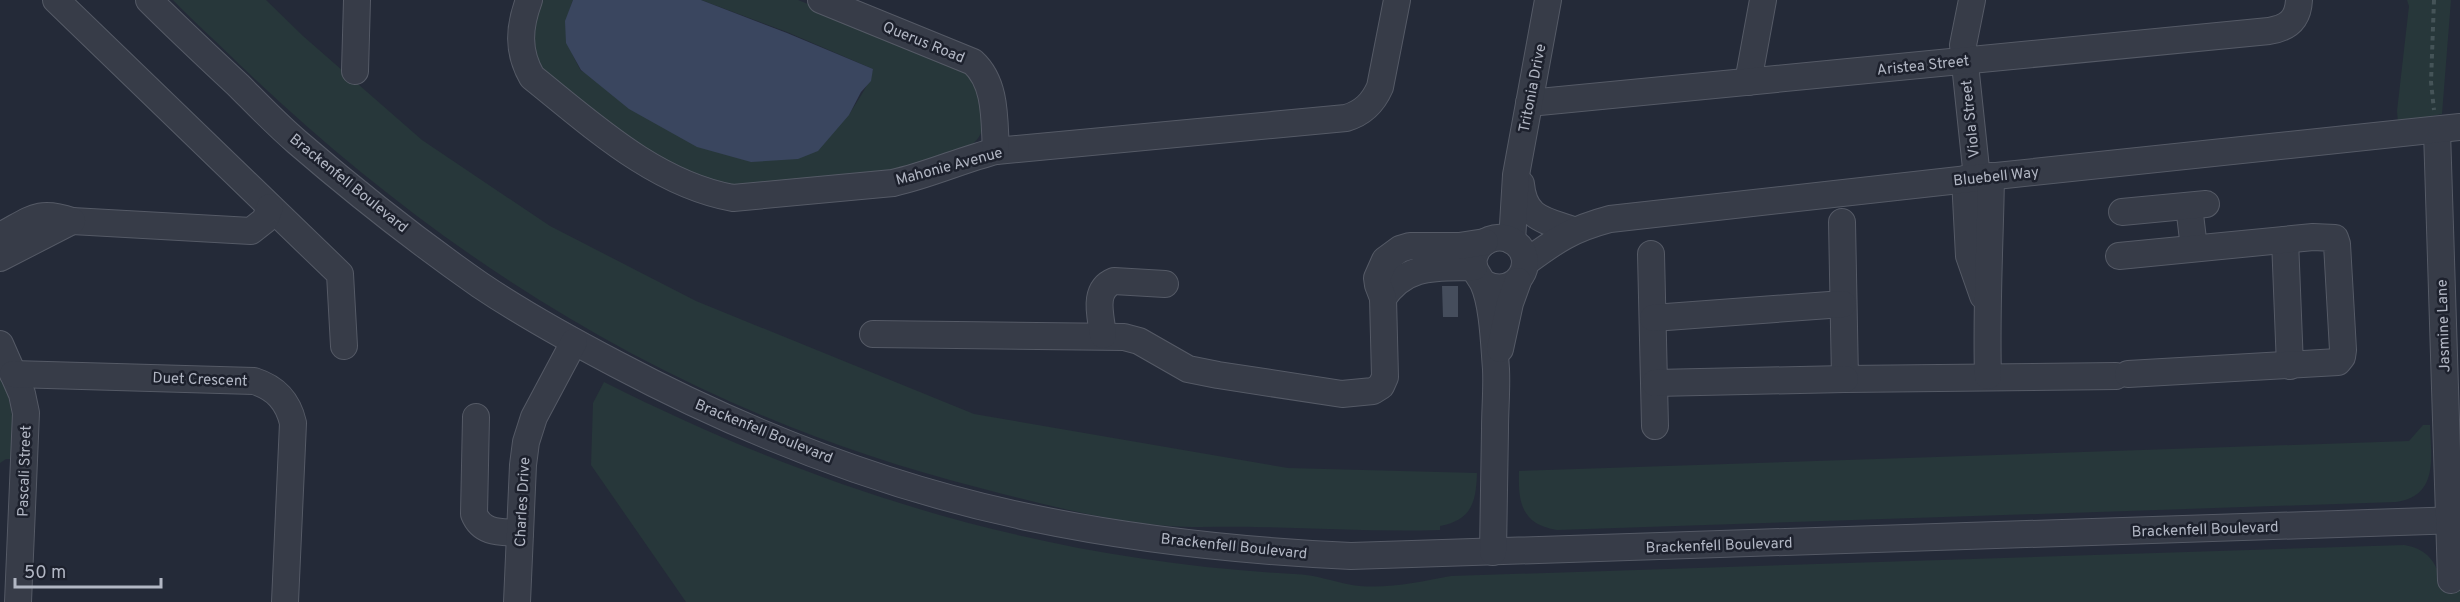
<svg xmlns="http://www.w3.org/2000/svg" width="2460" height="602" viewBox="0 0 2460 602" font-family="Overpass,sans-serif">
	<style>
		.green { fill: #27373a }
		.water { fill: #3a465f }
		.building { fill: #454d5c }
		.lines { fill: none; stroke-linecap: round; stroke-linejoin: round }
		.minor-casing { stroke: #555a66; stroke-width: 28 }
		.path { stroke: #455458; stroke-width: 4; stroke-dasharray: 4.5 4.5; stroke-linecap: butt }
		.minor { stroke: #373c48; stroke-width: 26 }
		.labels { text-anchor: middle; stroke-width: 5; stroke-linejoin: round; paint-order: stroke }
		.street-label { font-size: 15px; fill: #b2b7c4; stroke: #1d212d }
	</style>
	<rect width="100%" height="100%" fill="#242a38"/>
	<!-- green -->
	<g class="green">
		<path d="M173,0H266L303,36L422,140L550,226L696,301L974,414L1288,468L1477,473C1476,502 1472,520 1440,526V530C1378,532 1317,528 1255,527C1226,526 1197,528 1169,526C1106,521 1041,504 980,488C692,415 453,269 240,65C218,43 194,22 173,0Z"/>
		<path d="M541,0H573C561,32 566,42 581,71L849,115C857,101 870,84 873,69L787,32L701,0H798L962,66L980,84C982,106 991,132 970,146L911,170L721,188L646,152L542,72L533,48L535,14Z"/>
		<polygon points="2407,0 2451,0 2442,114 2398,123 2397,111 2409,6"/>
		<path d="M0,374C14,408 14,423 13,459H6L0,463Z"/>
		<path d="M604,382C827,494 1044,560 1294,574C1317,575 1331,581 1352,585C1384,590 1419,582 1451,576L2404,545C2424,548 2435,559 2440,578L2460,577V602H686L591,465L593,403Z"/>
		<path d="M2423,425H2430C2431,457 2439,496 2396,502L1557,530C1521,525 1518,501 1519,471L2409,441Z"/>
	</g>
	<!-- water -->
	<polygon class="water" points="573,0 701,0 787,33 873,69 871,81 861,92 849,115 818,151 798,159 751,162 697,147 629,109 581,70 566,43 565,21"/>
	<!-- building -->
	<polygon class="building" points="1442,286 1458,286 1458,317 1443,317"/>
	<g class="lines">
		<!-- minor casing -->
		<g class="minor-casing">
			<g id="minor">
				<polyline points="56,0 340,274 344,346"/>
				<path d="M149,0C178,29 208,57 238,85C257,104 276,124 297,142C355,192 417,241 480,285C523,314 570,340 616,364C746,433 887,488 1032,518C1137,540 1244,551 1351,556L2460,520"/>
				<path d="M529,0C519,27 517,51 532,77C592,125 655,184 733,198L893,183C929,175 961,160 996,151L1346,118C1363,113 1373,103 1380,87L1397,0"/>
				<path d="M821,0L973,62C997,84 994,120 996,151"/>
				<polyline points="1972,0 1963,45 1977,178"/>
				<polyline points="355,71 357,0"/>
				<polyline points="1748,82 1763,0"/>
				<path d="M1529,103L2269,31C2288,28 2298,20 2299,0"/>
				<polyline points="2437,131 2451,580"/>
				<polyline points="1965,179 1969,256 1983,296"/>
				<path d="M1521,184C1524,219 1545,220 1573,230"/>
				<polyline points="2189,206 2194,248"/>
				<polyline points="2122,212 2206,204"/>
				<polyline points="72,221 251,231 265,220 270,207"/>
				<polyline points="1842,222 1845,379 2116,376"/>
				<path d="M0,236C31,220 37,209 72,221L0,258"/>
				<polyline points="2285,240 2290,366"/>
				<polyline points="1512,241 1516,175 1548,0"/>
				<polyline points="1651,254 1655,426"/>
				<polyline points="2119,256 2313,237 2335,238 2337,244 2343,350 2342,357 2338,362 2128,374"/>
				<path d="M1525,263C1556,240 1572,229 1610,219L1977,178L2460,127"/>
				<path d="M1483,283C1518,301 1539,259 1514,242C1499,232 1478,240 1474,258C1472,269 1478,274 1483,283C1493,304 1494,345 1496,369C1497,389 1495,409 1495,429C1494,470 1494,511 1493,552"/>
				<path d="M1383,298C1407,263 1437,268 1474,267"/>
				<polyline points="1653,318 1843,304"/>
				<polyline points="873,334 1124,337 1139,341 1188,369 1218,375 1342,394 1373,391 1381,386 1385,377 1383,298 1378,285 1377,278 1385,260 1400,249 1410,246 1459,246 1485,242"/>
				<path d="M1103,335C1101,316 1092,290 1114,281L1165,284"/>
				<polyline points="0,344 22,394 26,413 18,602"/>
				<polyline points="1500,349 1510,303 1518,281"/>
				<path d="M13,374L254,381C276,388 288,401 293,423L285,602"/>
				<path d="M1988,376C1986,309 1990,243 1991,176"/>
				<polyline points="1655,383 1845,379"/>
				<path d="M476,417L474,514C482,534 501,532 520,533"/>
				<polyline points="517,602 523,465 526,442 534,417 574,342"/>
			</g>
		</g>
		<!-- path -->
		<polyline class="path" points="2434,0 2431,82 2434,110"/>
		<!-- minor -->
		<use href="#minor" class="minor"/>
	</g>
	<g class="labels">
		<!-- street labels -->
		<g class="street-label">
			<text transform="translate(924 42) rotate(22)" y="5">Querus Road</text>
			<text transform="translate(1923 65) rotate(-6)" y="5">Aristea Street</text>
			<text transform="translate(1532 88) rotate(-79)" y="5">Tritonia Drive</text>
			<text transform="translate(1970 119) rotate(-96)" y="5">Viola Street</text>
			<text transform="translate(949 166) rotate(-15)" y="5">Mahonie Avenue</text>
			<text transform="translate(1996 176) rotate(-6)" y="5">Bluebell Way</text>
			<text transform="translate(349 183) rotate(39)" y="5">Brackenfell Boulevard</text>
			<text transform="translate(2443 326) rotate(-92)" y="5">Jasmine Lane</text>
			<text transform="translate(200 379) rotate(2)" y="5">Duet Crescent</text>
			<text transform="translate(764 431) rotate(22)" y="5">Brackenfell Boulevard</text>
			<text transform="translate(24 471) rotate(-88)" y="5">Pascali Street</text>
			<text transform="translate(522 502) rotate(-87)" y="5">Charles Drive</text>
			<text transform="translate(2205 529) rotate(-2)" y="5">Brackenfell Boulevard</text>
			<text transform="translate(1719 545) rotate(-2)" y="5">Brackenfell Boulevard</text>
			<text transform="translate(1234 546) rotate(6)" y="5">Brackenfell Boulevard</text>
		</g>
	</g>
	<!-- scale -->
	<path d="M15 578v9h146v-9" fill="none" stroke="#b2b7c4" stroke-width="3"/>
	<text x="24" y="578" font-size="18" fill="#b2b7c4" stroke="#1d212d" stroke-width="4.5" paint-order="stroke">50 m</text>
</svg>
